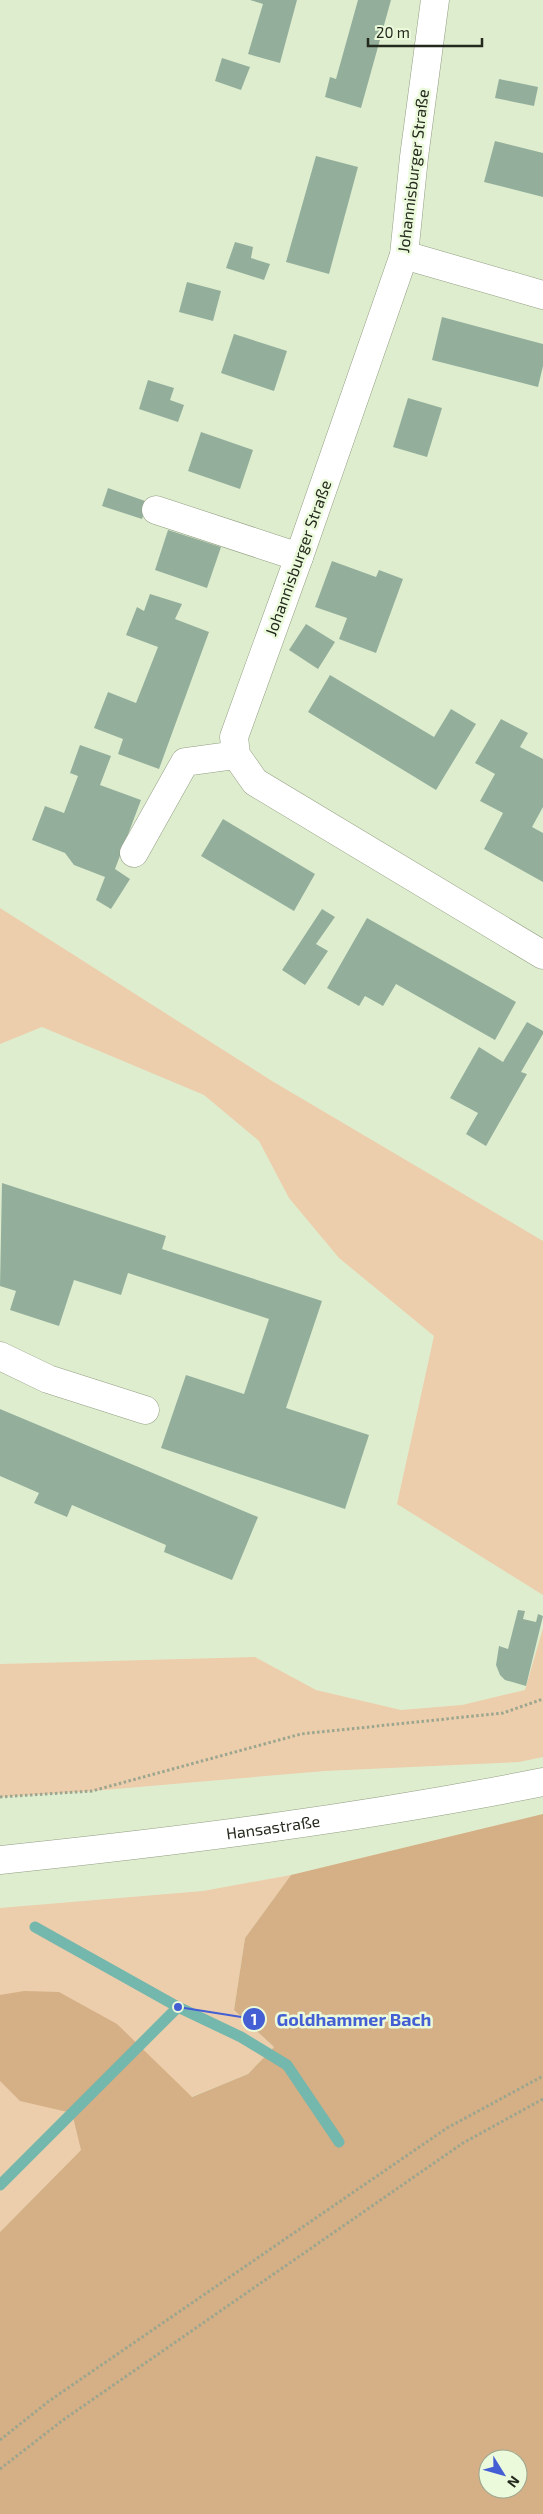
<svg xmlns="http://www.w3.org/2000/svg" width="543" height="2514" viewBox="0 0 543 2514" font-family="'Exo 2',sans-serif">
	<style>
		.green { fill: #ecceac }
		.forest { fill: #d5af85; fill-rule: evenodd }
		.lines { fill: none; stroke-linecap: round; stroke-linejoin: round }
		.stream { stroke: #73b7ad; stroke-width: 11 }
		.building { fill: #93af9c }
		.minor-casing { stroke: #929e82; stroke-width: 29 }
		.path { stroke: #9ca68f; stroke-width: 3; stroke-dasharray: 2.5 2.5; stroke-linecap: butt }
		.minor { stroke: #fff; stroke-width: 28 }
		.labels { text-anchor: middle; stroke-width: 5; stroke-linejoin: round; paint-order: stroke }
		.street-label { font-size: 16px; fill: #24291d; stroke: #ecfadc }
		.leader { fill: none; stroke: #445fd3; stroke-width: 2 }
		.callout-dot { fill: #445fd3; stroke: #ecfadc; stroke-width: 2 }
		.mark-label { font-size: 15px; text-anchor: middle; font-weight: bold; fill: #fff }
		.callout-label { font-size: 18px; text-anchor: middle; font-weight: bold; fill: #445fd3; stroke: #ecfadc; stroke-width: 5; stroke-linejoin: round; paint-order: stroke }
	</style>
	<rect width="100%" height="100%" fill="#dfedcf"/>
	<!-- green -->
	<g class="green">
		<polygon points="0,908 272,1081 543,1241 543,1595 397,1504 434,1336 339,1258 289,1198 259,1141 204,1095 42,1027 0,1044"/>
		<polygon points="543,1628 543,1757 519,1762 325,1771 92,1791 0,1797 0,1664 255,1657 316,1690 401,1710 462,1705 525,1690"/>
		<polygon points="291,1875 245,1938 234,2010 274,2047 248,2074 191,2097 81,2150 0,2232 0,1908 203,1891"/>
	</g>
	<!-- forest -->
	<path class="forest" d="M543,1814V2514H0V2232L81,2150L72,2113L20,2101L0,2081V1995L24,1991L59,1992L117,2024L192,2097L248,2074L274,2047L234,2010L245,1938L291,1875ZM488,2459H518V2489H488Z"/>
	<g class="lines">
		<!-- stream -->
		<g class="stream">
			<polyline points="35,1927 178,2007 241,2037 287,2065 339,2142"/>
			<polyline points="0,2185 178,2007"/>
		</g>
	</g>
	<!-- building -->
	<g class="building">
		<polygon points="250,0 297,0 280,63 248,54 263,4"/>
		<polygon points="358,0 391,0 361,108 325,97 330,77 336,79"/>
		<polygon points="222,58 250,67 241,90 215,81"/>
		<polygon points="499,79 538,87 534,106 495,98"/>
		<polygon points="495,141 543,153 543,197 484,182"/>
		<polygon points="316,156 358,167 329,274 286,262"/>
		<polygon points="235,242 253,247 251,258 270,264 264,280 226,268"/>
		<polygon points="187,282 221,291 213,321 179,312"/>
		<polygon points="442,317 543,344 543,366 538,387 432,360"/>
		<polygon points="234,334 287,351 274,391 221,373"/>
		<polygon points="148,380 174,388 170,400 184,405 178,422 139,409"/>
		<polygon points="408,398 442,408 427,457 393,447"/>
		<polygon points="201,432 253,450 240,489 188,471"/>
		<polygon points="108,488 148,502 142,519 102,506"/>
		<polygon points="168,530 221,547 207,588 155,570"/>
		<polygon points="332,561 376,577 379,570 403,579 376,653 339,639 347,618 315,607"/>
		<polygon points="150,594 182,604 175,619 209,632 159,769 118,754 123,739 94,728 108,692 136,703 158,647 126,635 137,607 144,611"/>
		<polygon points="306,624 335,642 318,669 289,650"/>
		<polygon points="330,675 434,737 451,709 476,724 436,790 308,712"/>
		<polygon points="501,719 528,733 520,747 543,759 543,807 532,827 543,833 543,882 484,849 503,813 480,801 495,774 475,763"/>
		<polygon points="80,745 111,756 100,785 141,800 115,869 130,879 111,909 96,900 105,877 74,865 65,853 32,840 45,806 64,813 78,776 70,773"/>
		<polygon points="223,819 315,874 294,911 201,856"/>
		<polygon points="322,909 335,917 316,944 328,951 305,985 282,970"/>
		<polygon points="367,918 516,1002 495,1040 396,984 383,1006 365,996 359,1006 327,988"/>
		<polygon points="527,1022 543,1031 543,1034 521,1072 527,1074 486,1146 466,1134 478,1113 450,1098 479,1047 503,1062"/>
		<polygon points="2,1183 166,1236 162,1249 322,1301 286,1408 369,1435 345,1509 161,1448 186,1375 244,1394 269,1319 128,1273 121,1295 74,1280 59,1326 10,1310 16,1291 0,1286"/>
		<polygon points="0,1409 258,1517 232,1580 164,1552 166,1545 72,1505 67,1517 34,1503 39,1493 0,1476"/>
		<polygon points="518,1610 525,1611 523,1619 536,1622 538,1614 543,1616 526,1686 505,1680 500,1675 496,1665 499,1646 508,1649"/>
	</g>
	<g class="lines">
		<!-- minor casing -->
		<g class="minor-casing">
			<g id="minor">
				<polyline points="435,0 414,157 404,255 299,557 234,737 236,755 255,782 543,955"/>
				<polyline points="404,255 543,295"/>
				<polyline points="156,510 299,557"/>
				<polyline points="134,853 185,762 236,755"/>
				<polyline points="0,1356 48,1379 145,1410"/>
				<path id="s1" d="M0,1860C182,1841 363,1818 543,1782"/>
			</g>
		</g>
		<!-- path -->
		<g class="path">
			<polyline points="0,1797 92,1791 301,1734 503,1713 543,1699"/>
			<polyline points="0,2440 49,2401 447,2128 543,2076"/>
			<polyline points="0,2469 63,2420 463,2143 543,2099"/>
		</g>
		<!-- minor -->
		<use href="#minor" class="minor"/>
	</g>
	<g class="labels">
		<!-- street labels -->
		<g class="street-label">
			<text transform="translate(413 171) rotate(-83)" y="6">Johannisburger Straße</text>
			<text transform="translate(298 558) rotate(-70)" y="6">Johannisburger Straße</text>
			<text dy="6" stroke="none"><textPath href="#s1" startOffset="275">Hansastraße</textPath></text>
		</g>
	</g>
	<!-- callouts -->
	<path class="leader" d="M178 2007L254 2019"/>
	<g class="callout-dot">
		<circle cx="178" cy="2007" r="5"/>
		<circle cx="254" cy="2019" r="12"/>
	</g>
	<g class="mark-label">
		<text x="254" y="2025">1</text>
	</g>
	<g class="callout-label">
		<text x="354" y="2026">Goldhammer Bach</text>
	</g>
	<!-- north arrow -->
	<g transform="translate(503 2474) rotate(127)"><circle r="24" fill="#ecfadc" stroke="#9ca690"/>
	<path d="M0-4L9 19L0 12L-9 19Z" fill="#445fd3"/>
	<text y="-8" font-size="14" font-weight="bold" text-anchor="middle" fill="#24291d">N</text>
	</g>
	<!-- scale -->
	<path d="M368 38v8h114v-8" fill="none" stroke="#24291d" stroke-width="2.5"/>
	<text x="376" y="38" font-size="15" fill="#24291d" stroke="#ecfadc" stroke-width="4" paint-order="stroke">20 m</text>
</svg>
